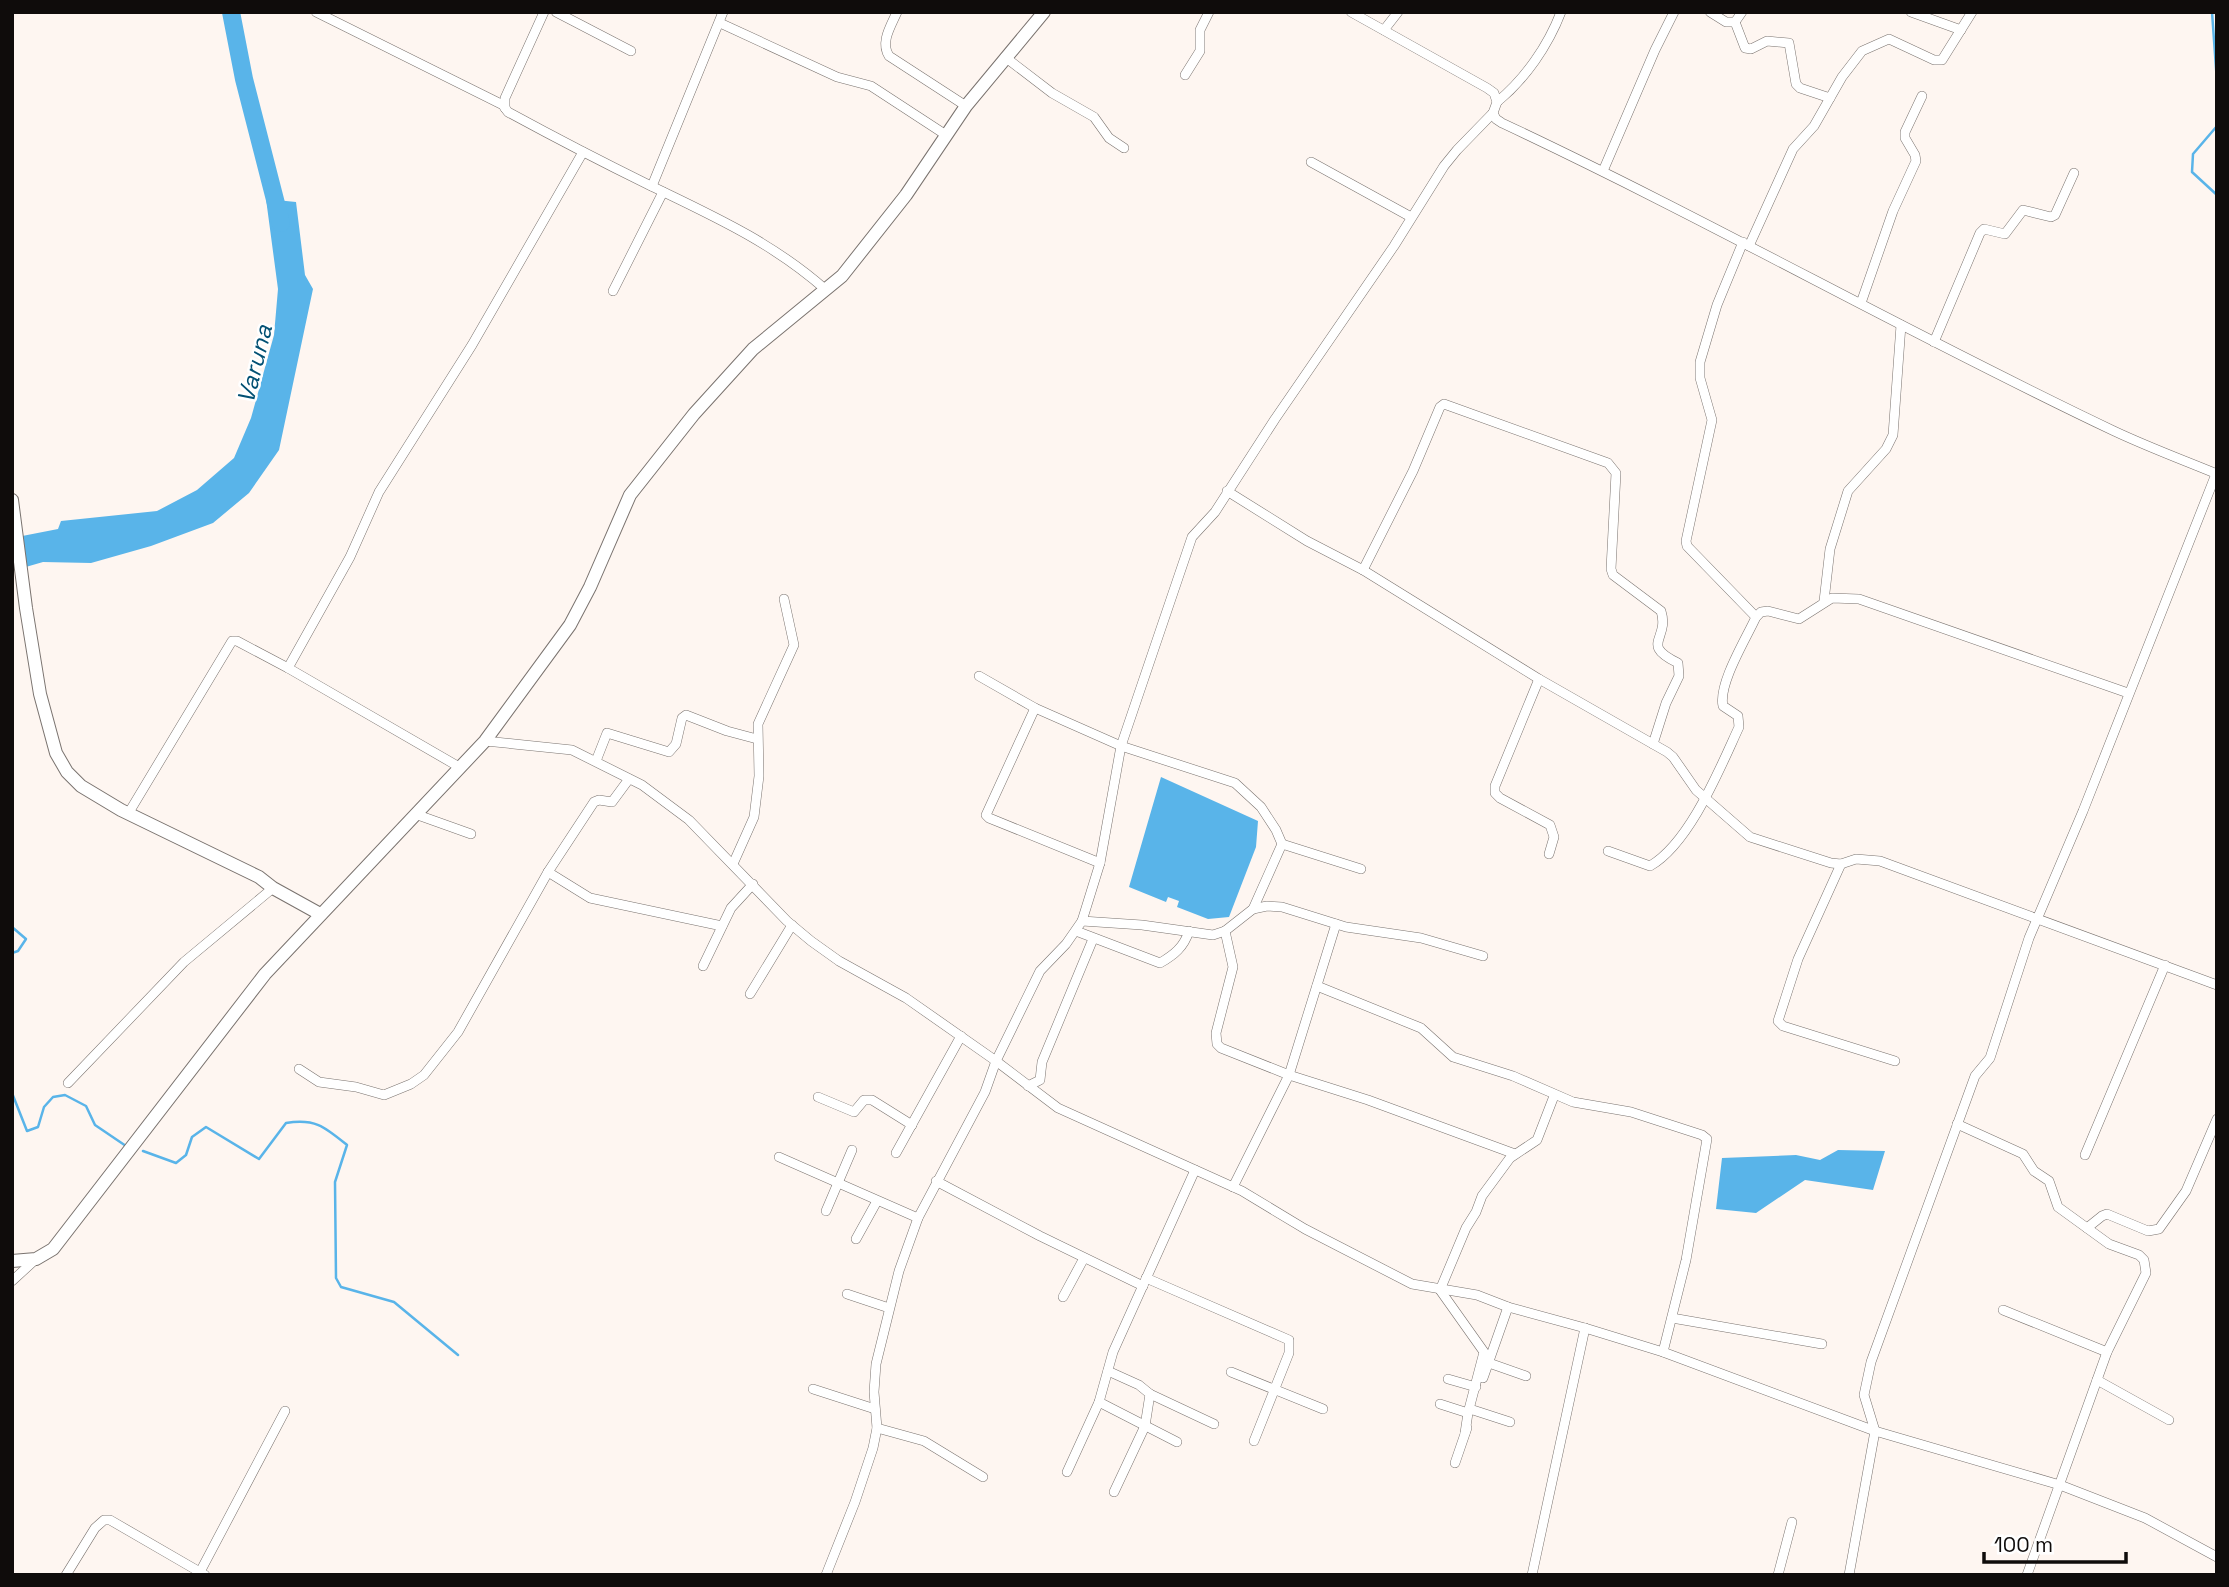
<svg xmlns="http://www.w3.org/2000/svg" width="2229" height="1587" viewBox="0 0 2229 1587" font-family="'Space Grotesk',sans-serif">
	<style>
		.water { fill: #59b4e9 }
		.lines { fill: none; stroke-linecap: round; stroke-linejoin: round }
		.stream { stroke: #59b4e9; stroke-width: 2.5 }
		.river { stroke: #59b4e9; stroke-width: 18 }
		.street-casing { stroke: #7a736f; stroke-width: 10 }
		.secondary-casing { stroke: #7a736f; stroke-width: 14 }
		.street { stroke: #fff; stroke-width: 9 }
		.secondary { stroke: #fff; stroke-width: 12 }
		.labels { text-anchor: middle; stroke-width: 5; stroke-linejoin: round; paint-order: stroke }
		.water-label { font-size: 24px; font-style: italic; fill: #025073; stroke: #fff }
	</style>
	<rect width="100%" height="100%" fill="#fef6f1"/>
	<!-- water -->
	<g class="water">
		<polygon points="266,199 296,202 305,275 313,289 279,450 249,493 213,523 151,546 91,563 43,562 12,571 12,538 58,529 61,521 157,511 197,490 234,458 251,418 274,335 278,289"/>
		<polygon points="1161,777 1258,821 1256,847 1229,917 1208,919 1177,907 1179,901 1168,897 1166,902 1129,887"/>
		<polygon points="1838,1150 1885,1151 1873,1190 1805,1180 1756,1213 1716,1209 1722,1158 1796,1155 1820,1160"/>
	</g>
	<g class="lines">
		<!-- stream -->
		<g class="stream">
			<polyline points="2212,12 2217,82"/>
			<polyline points="2217,126 2193,154 2192,172 2217,195"/>
			<polyline points="12,927 26,939 18,951 12,953"/>
			<polyline points="12,1093 27,1131 38,1127 44,1107 53,1097 65,1095 86,1106 95,1125 126,1146"/>
			<path d="M143,1151L176,1163L186,1155L192,1137L206,1127L259,1159L286,1123C315,1118 325,1127 347,1145L335,1182L336,1278L341,1287L394,1302L458,1355"/>
		</g>
		<!-- river -->
		<polyline class="river" points="231,12 244,79 281,223"/>
		<!-- street casing -->
		<g class="street-casing">
			<g id="street">
				<polyline points="316,12 503,105 505,108"/>
				<path d="M544,12L505,98V108L508,112C554,137 600,161 647,184C711,215 772,242 826,290"/>
				<polyline points="556,12 631,51"/>
				<path d="M897,12C891,26 880,42 889,56L966,106"/>
				<path d="M1351,12L1487,88L1494,93L1497,102L1493,113L1496,119L1502,123C1709,220 1907,333 2114,431C2148,447 2183,460 2217,474"/>
				<polyline points="1710,12 1726,22 1735,22 1742,12"/>
				<polyline points="1911,12 1961,30"/>
				<polyline points="1735,22 1745,48 1751,49 1767,41 1789,43 1796,84 1800,88 1830,98"/>
				<polyline points="720,23 837,77 871,86 946,135"/>
				<polyline points="1384,30 1398,12"/>
				<polyline points="1005,57 1052,93 1094,117 1109,138 1124,148"/>
				<polyline points="1185,75 1200,51 1200,30 1209,12"/>
				<path d="M1497,102C1525,79 1548,46 1561,12"/>
				<polyline points="1311,162 1411,217"/>
				<polyline points="1603,171 1655,50 1674,12"/>
				<polyline points="652,186 723,12"/>
				<polyline points="1743,242 1717,305 1700,362 1700,378 1712,420 1686,541 1687,546 1756,617"/>
				<polyline points="1749,246 1793,149 1814,126 1842,77 1862,51 1889,39 1934,60 1942,60 1972,12"/>
				<polyline points="613,291 663,192"/>
				<polyline points="1861,303 1893,211 1916,161 1915,155 1905,138 1905,132 1922,96"/>
				<polyline points="1934,342 1980,233 1984,229 2005,234 2023,210 2051,217 2055,215 2074,173"/>
				<polyline points="1227,491 1307,541 1363,570 1539,679 1667,752 1673,757 1696,790 1750,837 1831,863 1841,864 1856,859 1880,861 2217,985"/>
				<path d="M1363,570L1413,471L1440,407L1444,404L1608,463L1616,473L1611,569L1613,575L1661,611C1670,640 1639,644 1678,663L1679,676L1666,703L1653,744"/>
				<polyline points="1824,601 1830,549 1848,491 1886,449 1893,435 1901,325"/>
				<polyline points="288,668 350,557 379,492 472,345 583,152"/>
				<polyline points="979,676 1035,708 1121,746 1235,783 1261,807 1276,830 1282,844 1253,909"/>
				<polyline points="1539,679 1495,786 1495,793 1500,798 1550,825 1554,837 1549,854"/>
				<polyline points="1035,708 986,815 989,818 1100,863"/>
				<polyline points="485,741 572,750 642,785 689,820 787,921 811,941 839,961 906,998 996,1061 1058,1108 1242,1191 1305,1229 1412,1284 1477,1295 1508,1307 1585,1328 1663,1352 1875,1431 2060,1485 2145,1518 2217,1557"/>
				<polyline points="596,761 607,733 669,752 676,744 682,718 686,715 727,731 757,739"/>
				<polyline points="128,814 232,641 237,641 288,668 461,768"/>
				<polyline points="415,814 471,834"/>
				<polyline points="1282,844 1361,869"/>
				<path d="M1608,851L1650,866C1690,843 1720,768 1739,727L1738,716L1723,706C1718,684 1746,639 1756,617L1761,612L1768,611L1799,619L1832,598L1859,599L2128,693"/>
				<polyline points="733,864 754,817 759,776 758,724 794,645 784,599"/>
				<polyline points="1841,864 1798,959 1778,1021 1783,1026 1895,1061"/>
				<polyline points="548,872 590,898 722,926"/>
				<polyline points="1082,921 1142,925 1213,935 1225,931 1253,909 1267,906 1282,907 1346,927 1421,938 1483,956"/>
				<path d="M1076,931L1160,963C1174,955 1184,947 1189,931"/>
				<polyline points="1225,931 1233,967 1216,1033 1217,1044 1221,1048 1289,1075 1368,1100 1515,1154"/>
				<polyline points="703,966 731,908 753,884"/>
				<polyline points="1317,986 1421,1028 1453,1057 1513,1076 1573,1102 1631,1112 1702,1135 1707,1139 1686,1260 1663,1352"/>
				<polyline points="750,994 792,925"/>
				<polyline points="299,1069 319,1082 356,1087 384,1095 411,1084 424,1075 458,1032 548,872 594,802 599,800 612,802 629,779"/>
				<polyline points="68,1083 184,962 273,888"/>
				<polyline points="1028,1086 1040,1080 1042,1062 1093,939"/>
				<polyline points="818,1097 854,1112 864,1100 872,1100 912,1125"/>
				<polyline points="1957,1124 2023,1154 2034,1171 2049,1181 2058,1207 2109,1244 2139,1255 2144,1260 2146,1273 2107,1352 2027,1575"/>
				<polyline points="896,1153 961,1036"/>
				<polyline points="2085,1155 2165,965"/>
				<polyline points="779,1157 918,1218"/>
				<polyline points="936,1181 1040,1236 1143,1286"/>
				<polyline points="1233,1187 1289,1075 1336,924"/>
				<polyline points="826,1211 852,1150"/>
				<polyline points="2087,1228 2102,1216 2107,1214 2148,1231 2159,1229 2186,1191 2217,1119"/>
				<polyline points="856,1239 877,1201"/>
				<polyline points="1146,1278 1289,1340 1289,1353 1254,1441"/>
				<polyline points="12,1281 36,1259"/>
				<polyline points="847,1294 889,1308"/>
				<polyline points="1063,1297 1084,1258"/>
				<polyline points="2003,1310 2107,1352"/>
				<polyline points="1672,1318 1822,1344"/>
				<polyline points="1489,1363 1526,1376"/>
				<polyline points="1108,1371 1139,1385 1150,1394 1145,1426 1114,1492"/>
				<polyline points="1231,1372 1323,1409"/>
				<polyline points="1483,1378 1508,1307"/>
				<polyline points="1448,1379 1476,1387"/>
				<polyline points="2097,1380 2169,1420"/>
				<polyline points="813,1389 875,1409"/>
				<polyline points="1150,1394 1214,1424"/>
				<polyline points="1099,1402 1177,1442"/>
				<polyline points="1440,1404 1468,1413"/>
				<polyline points="1473,1410 1510,1422"/>
				<polyline points="877,1428 924,1441 983,1477"/>
				<polyline points="1465,1433 1468,1413 1484,1352 1440,1290 1466,1228 1476,1212 1482,1196 1510,1158 1537,1140 1554,1096"/>
				<polyline points="1455,1463 1467,1428"/>
				<polyline points="1067,1472 1099,1402 1113,1352 1195,1170"/>
				<polyline points="200,1572 285,1411"/>
				<polyline points="66,1575 95,1528 104,1520 110,1520 205,1575"/>
				<polyline points="826,1575 855,1502 873,1448 877,1428 874,1392 876,1364 899,1271 918,1218 985,1092 996,1061 1040,971 1066,944 1082,921 1100,863 1121,746 1192,537 1215,512 1275,419 1394,246 1444,166 1457,150 1493,113"/>
				<polyline points="1532,1575 1585,1328"/>
				<polyline points="1778,1575 1792,1522"/>
				<polyline points="1849,1575 1875,1431 1864,1395 1871,1362 1975,1076 1990,1058 2029,938 2083,811 2216,474"/>
			</g>
		</g>
		<!-- secondary casing -->
		<g class="secondary-casing">
			<g id="secondary">
				<polyline points="12,500 26,608 40,694 56,753 67,772 81,786 121,810 259,877 273,888 320,914"/>
				<polyline points="12,1261 36,1259 53,1249 265,974 485,741 570,625 590,587 630,495 694,414 753,349 842,276 906,195 966,106 1044,12"/>
			</g>
		</g>
		<!-- street -->
		<use href="#street" class="street"/>
		<!-- secondary -->
		<use href="#secondary" class="secondary"/>
	</g>
	<g class="labels">
		<!-- water labels -->
		<g class="water-label">
			<text transform="translate(255 364) rotate(-76)" y="8">Varuna</text>
		</g>
	</g>
	<!-- border -->
	<rect width="2229" height="1587" fill="none" stroke="#0f0c0b" stroke-width="28"/>
	<!-- scale -->
	<path d="M1984 1552v10h142v-10" fill="none" stroke="#0f0c0b" stroke-width="3.5"/>
	<text x="1994" y="1552" font-size="21" fill="#0f0c0b" stroke="#ffffff" stroke-width="5" paint-order="stroke">100 m</text>
</svg>
